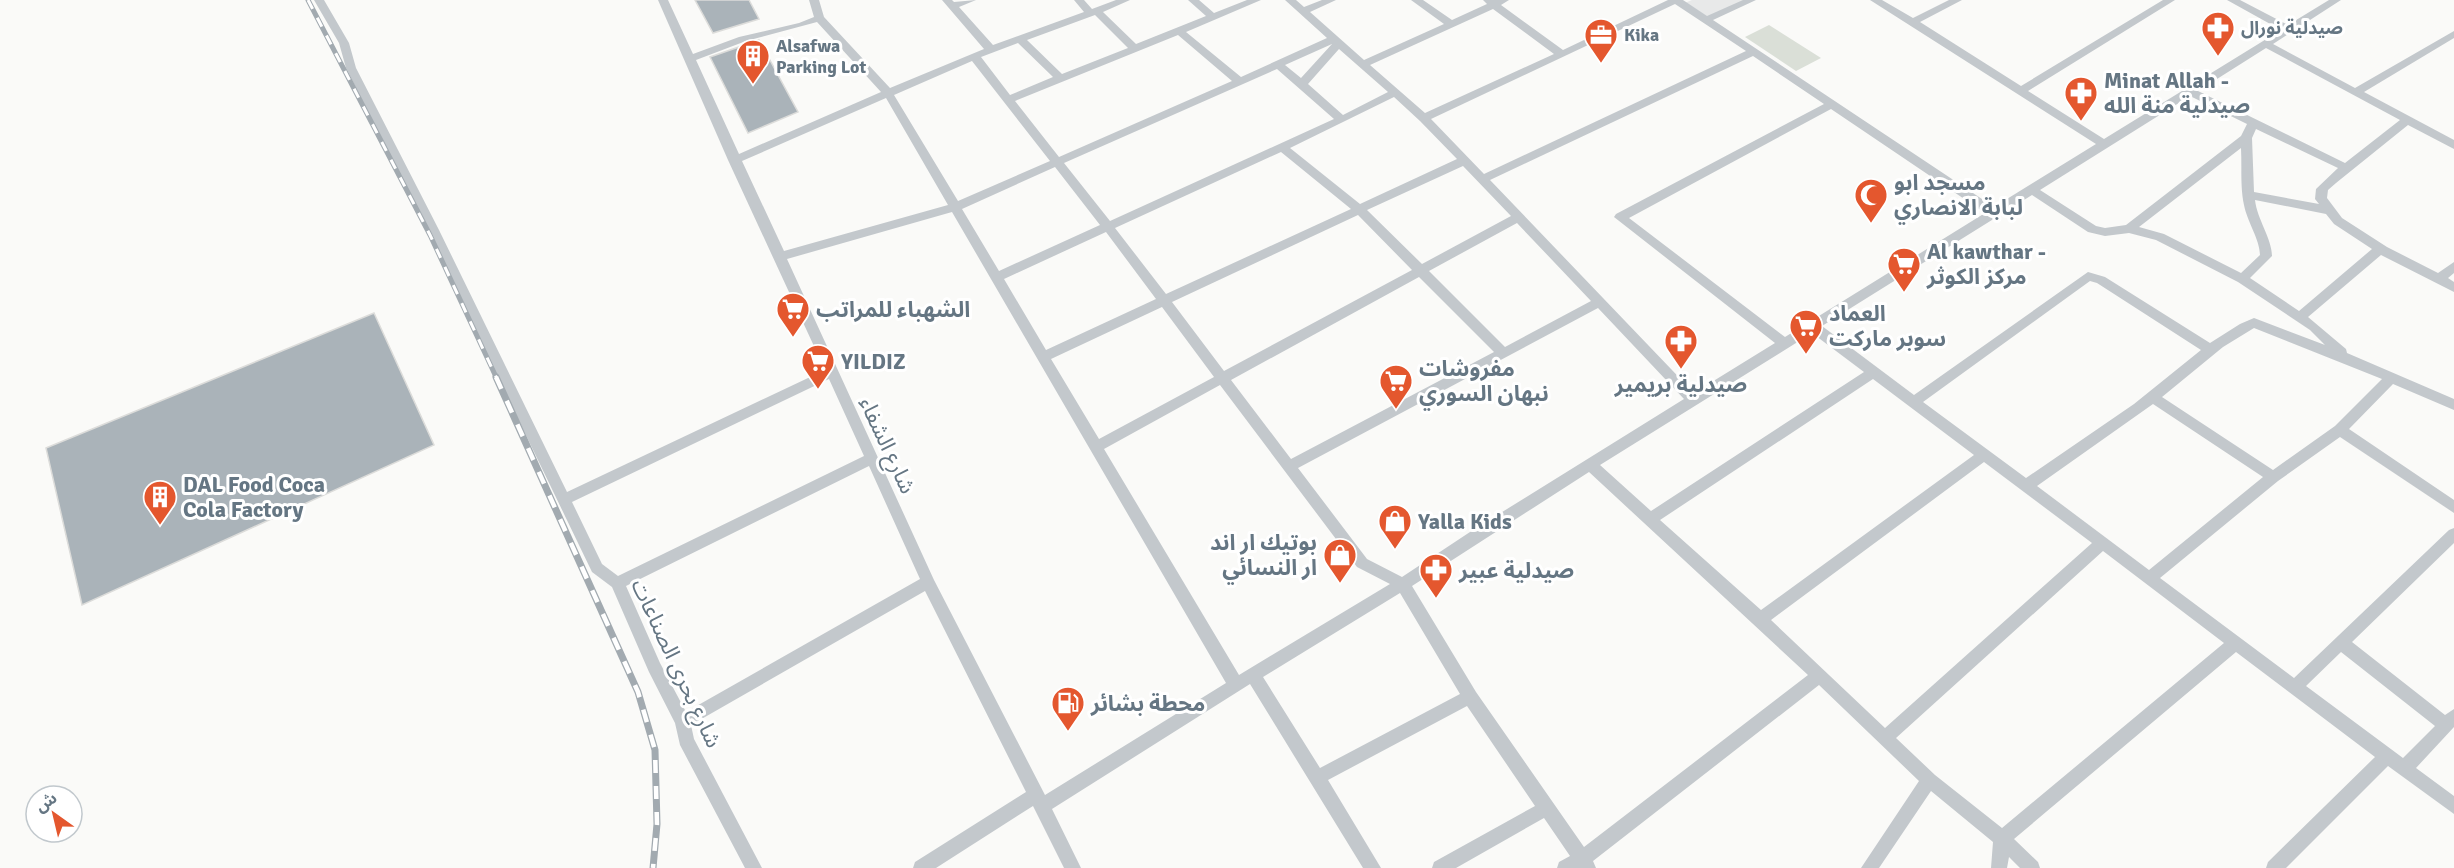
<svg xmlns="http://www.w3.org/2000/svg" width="2454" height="868" viewBox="0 0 2454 868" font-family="Signika,'Noto Sans Arabic',sans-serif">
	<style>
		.built { fill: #e8e9e9 }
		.green { fill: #dadfd7 }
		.building { fill: #aab3b9; stroke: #dcdcda; stroke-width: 1.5 }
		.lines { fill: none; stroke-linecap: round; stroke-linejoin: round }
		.minor { fill: #c3c8cc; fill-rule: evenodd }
		.rail-far1-casing { stroke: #a2aab0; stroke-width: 5 }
		.rail-casing { stroke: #a2aab0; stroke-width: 7 }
		.rail-far1 { stroke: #fff; stroke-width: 3; stroke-dasharray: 10; stroke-linecap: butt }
		.rail { stroke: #fff; stroke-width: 4.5; stroke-dasharray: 13; stroke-linecap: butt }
		.labels { text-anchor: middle; stroke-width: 6; stroke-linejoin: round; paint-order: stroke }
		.far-poi-label { font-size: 18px; font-weight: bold; fill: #657683; stroke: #fff; text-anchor: start }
		.poi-label { font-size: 22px; font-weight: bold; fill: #657683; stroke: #fff; text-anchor: start }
		.street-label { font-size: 22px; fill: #657683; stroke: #fff }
	</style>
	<rect width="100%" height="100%" fill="#fafaf8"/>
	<!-- built -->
	<polygon class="built" points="1692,0 1749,0 1707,20 1682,4"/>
	<!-- green -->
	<polygon class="green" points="1769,25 1821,58 1796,71 1745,37"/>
	<!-- building -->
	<g class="building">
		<polygon points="695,0 749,0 759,19 713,33"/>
		<polygon points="759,40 798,112 748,133 710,57"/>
		<polygon points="374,313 434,445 82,605 46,448"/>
	</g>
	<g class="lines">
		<!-- minor -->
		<path class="minor" d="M314,0H324L349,43L356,68L439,230L567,492L825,370L728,160L658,0H668L693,54L739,37L799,23L814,17L809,0H819L824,17L890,88L984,49L942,0H952L954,2L976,0L959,7L993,45L1084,12L1074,0H1084L1092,9L1116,0H1130L1103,12L1136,44L1206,16L1188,0H1199L1214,13L1247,0H1261L1186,32L1241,77L1327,38L1285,0H1296L1304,7L1322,0H1336L1310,12L1364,60L1444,24L1411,0H1423L1452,20L1487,4L1483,0H1509L1501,5L1563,50L1668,0H1683L1707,16L1743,0H1756L1713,20L1994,207L2096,144L1870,0H1882L1913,18L1949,0H1962L1920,22L2021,86L2163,0H2175L2028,91L2104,139L2281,30L2227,0H2240L2288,25L2329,0H2341L2273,44L2355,88L2454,31V38L2364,92L2454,140V149L2408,125L2336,183L2328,190L2327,198L2342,218L2387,247L2438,273L2454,262V273L2448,278L2454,282V292L2381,255L2308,317L2346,349L2347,353L2454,399V410L2393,384L2349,429L2454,500V513L2340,437L2278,481L2160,578L2294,678L2449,530L2454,528V543L2352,642L2445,715L2454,709V727L2416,768L2454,796V814L2388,766L2286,868H2266L2268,862L2375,757L2236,652L2014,839L2038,862L2040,868H2020L2009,857L2007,868H1991L1993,842L1931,791L1879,868H1861L1919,781L1819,685L1593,861L1596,868H1557L1559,862L1570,856L1544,818L1456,868H1432L1434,862L1535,806L1467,706L1328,780L1381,868H1363L1250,684L1052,809L1081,868H1064L1033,806L936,868H913L915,862L1026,792L925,591L691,725L694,739L762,868H745L680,745L675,723L649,672L612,587L592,572L427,230L346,68L339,43ZM1675,4L1746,51L1484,174L1431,119ZM1493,9L1554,54L1425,113L1370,65ZM1095,15L1128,48L1062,74L1027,40ZM817,22L881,92L739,154L696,60L746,41ZM1178,35L1232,81L1059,157L1015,101ZM1018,43L1053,77L1010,95L981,57ZM1332,44L1301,78L1285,65ZM2266,48L2400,120L2345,163L2198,91ZM1339,49L1388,92L1343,115L1308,84ZM1753,56L1824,104L1616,214L1614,217L1775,343L1694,393L1490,180ZM972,61L1050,161L958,201L894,95ZM1277,69L1334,119L1110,221L1064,163ZM2190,96L2247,124L2241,136L2126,225L2105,228L2096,226L2040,190ZM1394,97L1420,121L1457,159L1360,204L1290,148ZM886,98L948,205L784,251L742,161ZM1831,109L1985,213L1785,337L1629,218ZM2256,129L2338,168L2316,189L2315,199L2319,204L2254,192L2252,138ZM2241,148C2242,166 2240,187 2244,205C2247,221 2260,240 2260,255L2241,273L2164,234L2139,227ZM1281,152L1351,209L1166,294L1115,228ZM1463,166L1511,216L1422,264L1367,210ZM1055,167L1100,225L999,271L962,209ZM2032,195L2088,232L2105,236L2129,233L2156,240L2238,282L2310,330L2325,345L2254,318L2240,324L2210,343L2105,277L2088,272L1914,395L1822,326ZM2255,200L2326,214L2334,224L2372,249L2299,311L2250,278L2272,256C2272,239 2257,219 2255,200ZM952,212L1226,683L1045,795L934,580L787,259ZM1358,215L1412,270L1224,371L1172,302ZM1517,223L1591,301L1505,347L1429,271ZM1106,232L1156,299L1046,350L1004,279ZM1419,277L1494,352L1291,459L1231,380ZM2090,281L2097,283L2201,350L2134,404L2026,478L1923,402ZM1162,307L1214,377L1099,439L1051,359ZM1598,308L1684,399L1470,532L1402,577L1367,559L1298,468ZM2254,328L2382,379L2335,426L2273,470L2162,397L2223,347ZM1812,333L1864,372L1651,511L1600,465ZM829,379L864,456L618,576L602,564L572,502ZM1873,379L1974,455L1761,610L1660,520ZM1220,385L1357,567L1390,584L1239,675L1104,449ZM2153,404L2263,477L2149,570L2037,486ZM1984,462L2092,543L1885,728L1771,620ZM869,466L920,579L686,712L660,663L626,586ZM1589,472L1808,675L1584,847L1476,692L1412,586ZM2103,551L2224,643L2002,828L1935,775L1896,738ZM1400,593L1460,694L1320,768L1263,677ZM2341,652L2435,726L2403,758L2306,686Z"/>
		<!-- rail-far1 casing -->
		<g class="rail-far1-casing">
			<polyline id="rail-far1" points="308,0 430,235 497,379"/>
		</g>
		<!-- rail casing -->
		<g class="rail-casing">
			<polyline id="rail" points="496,377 638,692 655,750 657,824 653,868"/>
		</g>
		<!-- rail-far1 -->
		<use href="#rail-far1" class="rail-far1"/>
		<!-- rail -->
		<use href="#rail" class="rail"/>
	</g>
	<!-- icons -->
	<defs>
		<g id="pharmacy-pin" transform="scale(1.725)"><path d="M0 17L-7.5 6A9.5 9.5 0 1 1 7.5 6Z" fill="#e4572e" stroke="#fff"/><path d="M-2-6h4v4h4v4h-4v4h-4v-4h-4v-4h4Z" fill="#fff"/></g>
		<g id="office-pin" transform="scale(1.725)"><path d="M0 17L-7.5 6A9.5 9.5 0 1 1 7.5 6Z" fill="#e4572e" stroke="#fff"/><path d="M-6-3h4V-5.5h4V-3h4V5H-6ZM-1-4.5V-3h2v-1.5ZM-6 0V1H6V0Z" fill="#fff"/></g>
		<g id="building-pin" transform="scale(1.725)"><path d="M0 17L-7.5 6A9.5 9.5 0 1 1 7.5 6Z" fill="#e4572e" stroke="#fff"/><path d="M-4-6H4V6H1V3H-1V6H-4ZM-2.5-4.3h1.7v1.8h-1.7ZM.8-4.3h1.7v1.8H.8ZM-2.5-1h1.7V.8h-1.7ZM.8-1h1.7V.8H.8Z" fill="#fff"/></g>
		<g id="mosque-pin" transform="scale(1.725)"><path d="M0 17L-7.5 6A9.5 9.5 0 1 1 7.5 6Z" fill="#e4572e" stroke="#fff"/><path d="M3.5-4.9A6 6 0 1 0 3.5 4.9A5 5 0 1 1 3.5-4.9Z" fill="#fff"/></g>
		<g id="supermarket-pin" transform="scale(1.725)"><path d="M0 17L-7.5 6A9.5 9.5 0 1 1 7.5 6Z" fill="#e4572e" stroke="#fff"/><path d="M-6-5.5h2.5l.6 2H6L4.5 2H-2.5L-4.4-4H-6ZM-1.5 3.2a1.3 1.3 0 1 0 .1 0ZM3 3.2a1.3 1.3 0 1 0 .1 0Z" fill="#fff"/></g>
		<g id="shop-pin" transform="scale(1.725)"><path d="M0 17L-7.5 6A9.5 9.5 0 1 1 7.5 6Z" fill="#e4572e" stroke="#fff"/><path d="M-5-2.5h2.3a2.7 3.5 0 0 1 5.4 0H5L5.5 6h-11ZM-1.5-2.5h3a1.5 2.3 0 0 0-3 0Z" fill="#fff"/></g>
		<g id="fuel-pin" transform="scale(1.725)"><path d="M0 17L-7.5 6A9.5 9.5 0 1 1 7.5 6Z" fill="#e4572e" stroke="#fff"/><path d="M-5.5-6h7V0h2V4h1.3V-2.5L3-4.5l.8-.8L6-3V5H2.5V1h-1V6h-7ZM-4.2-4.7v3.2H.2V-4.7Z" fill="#fff"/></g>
	</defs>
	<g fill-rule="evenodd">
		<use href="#pharmacy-pin" x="2218" y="28"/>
		<use href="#office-pin" x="1601" y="35"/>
		<use href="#building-pin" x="753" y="56"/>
		<use href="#pharmacy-pin" x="2081" y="93"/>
		<use href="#mosque-pin" x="1871" y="195"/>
		<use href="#supermarket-pin" x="1904" y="264"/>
		<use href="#supermarket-pin" x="793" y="309"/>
		<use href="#supermarket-pin" x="1806" y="326"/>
		<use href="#pharmacy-pin" x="1681" y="341"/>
		<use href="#supermarket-pin" x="818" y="361"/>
		<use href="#supermarket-pin" x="1396" y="381"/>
		<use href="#building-pin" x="160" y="497"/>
		<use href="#shop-pin" x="1395" y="521"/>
		<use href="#shop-pin" x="1340" y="555"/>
		<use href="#pharmacy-pin" x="1436" y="570"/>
		<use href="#fuel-pin" x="1068" y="703"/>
	</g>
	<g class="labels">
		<!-- far-poi labels -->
		<g class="far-poi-label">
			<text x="2241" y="34">صيدلية نورال</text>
			<text x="1624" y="41">Kika</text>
			<text x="776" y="52">Alsafwa<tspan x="776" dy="21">Parking Lot</tspan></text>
		</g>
		<!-- poi labels -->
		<g class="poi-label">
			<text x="2104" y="88">Minat Allah -<tspan x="2104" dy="25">صيدلية منة الله</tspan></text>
			<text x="1894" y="190">مسجد ابو<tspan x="1894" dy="25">لبابة الانصاري</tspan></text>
			<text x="1927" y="259">Al kawthar -<tspan x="1927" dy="25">مركز الكوثر</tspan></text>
			<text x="816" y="317">الشهباء للمراتب</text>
			<text x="1829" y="321">العماد<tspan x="1829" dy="25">سوبر ماركت</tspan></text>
			<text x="841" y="369">YILDIZ</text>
			<text x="1419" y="376">مفروشات<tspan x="1419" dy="25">نبهان السوري</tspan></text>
			<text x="1681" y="392" text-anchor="middle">صيدلية بريمير</text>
			<text x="183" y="492">DAL Food Coca<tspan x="183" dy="25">Cola Factory</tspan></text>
			<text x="1418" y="529">Yalla Kids</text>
			<text x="1317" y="550" text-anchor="end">بوتيك ار اند<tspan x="1317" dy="25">ار النسائي</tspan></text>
			<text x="1459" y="578">صيدلية عبير</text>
			<text x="1091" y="711">محطة بشائر</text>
		</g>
		<!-- street labels -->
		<g class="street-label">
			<text transform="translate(888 445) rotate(65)" y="8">شارع الشفاء</text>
			<text transform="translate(677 663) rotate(65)" y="8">شارع بحرى الصناعات</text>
		</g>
	</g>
	<!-- north arrow -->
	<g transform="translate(54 814) rotate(326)"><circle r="28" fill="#ffffff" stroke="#c1c8cd" stroke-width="1.5"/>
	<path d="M0-4.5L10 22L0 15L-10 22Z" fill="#e4572e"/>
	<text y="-9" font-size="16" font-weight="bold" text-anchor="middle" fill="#657683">ش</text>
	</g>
</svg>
